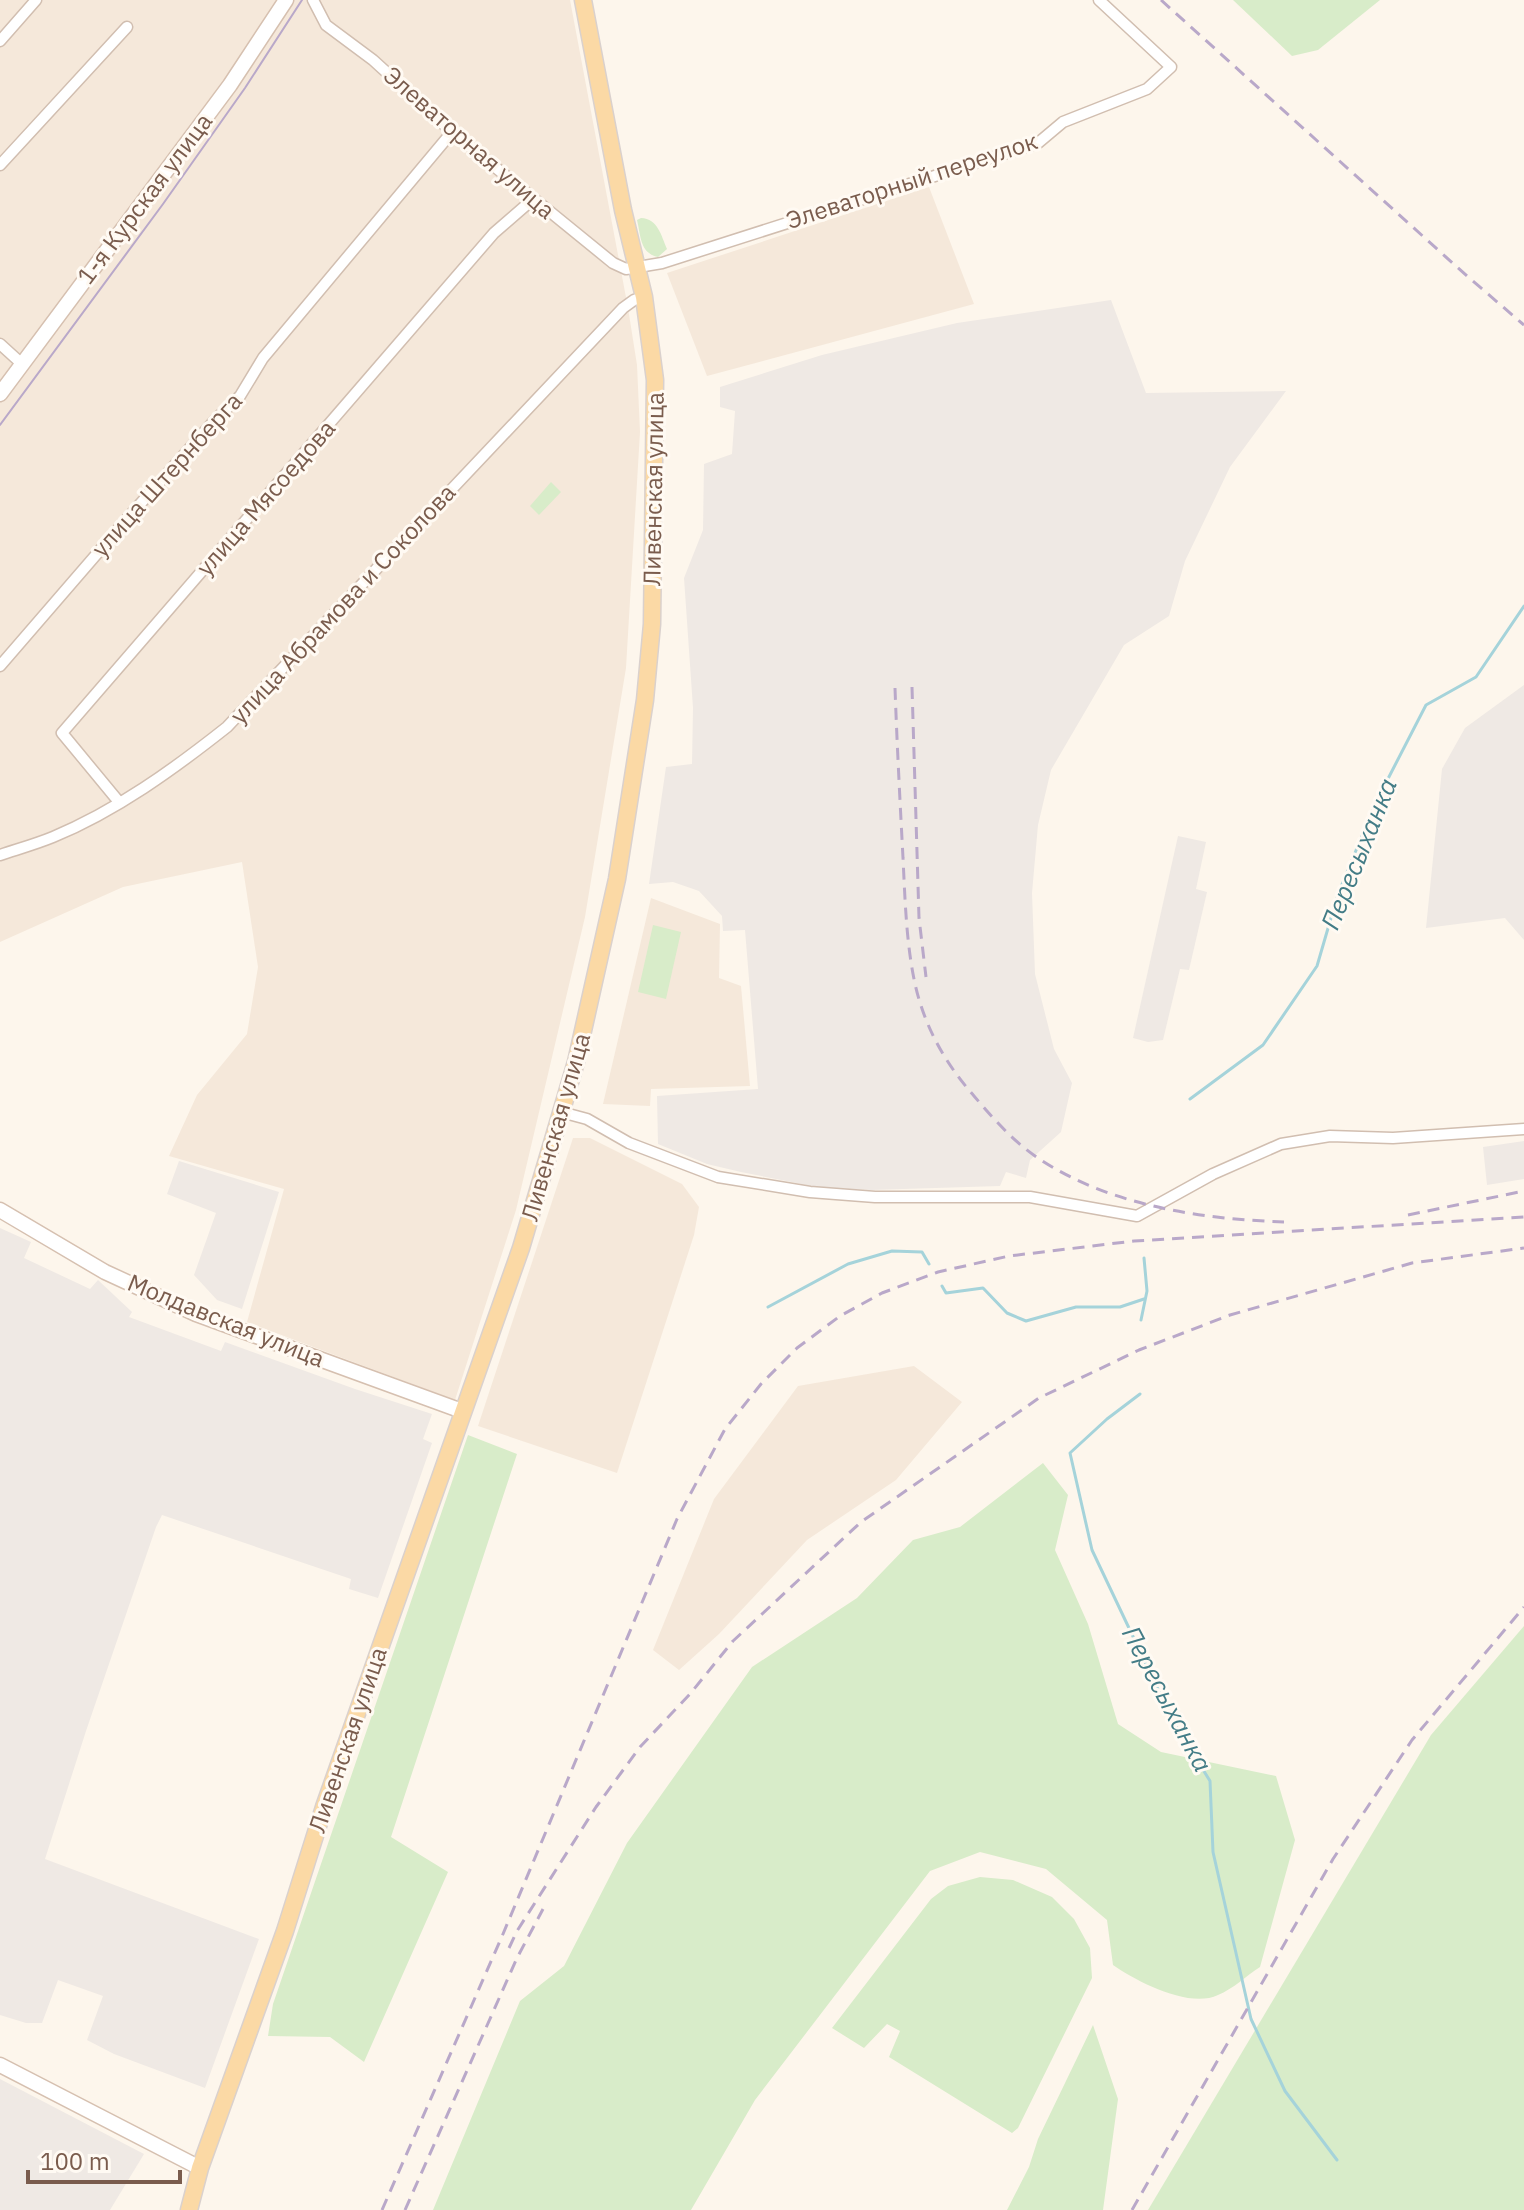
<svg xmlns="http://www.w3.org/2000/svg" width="1524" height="2210" viewBox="0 0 1524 2210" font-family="'IBM Plex Sans',sans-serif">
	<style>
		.residential { fill: #f5e8da }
		.industrial { fill: #efe9e4 }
		.green { fill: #d8ecc9 }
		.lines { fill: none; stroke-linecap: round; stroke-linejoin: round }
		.stream { stroke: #a5d3da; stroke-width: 3 }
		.street-casing { stroke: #d1beb0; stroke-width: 13 }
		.secondary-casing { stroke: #d6c0b0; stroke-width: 17 }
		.primary-casing { stroke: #dad1cd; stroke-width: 19 }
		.street { stroke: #fff; stroke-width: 10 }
		.secondary { stroke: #fff; stroke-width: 14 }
		.primary { stroke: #fbd9a5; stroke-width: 16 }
		.tram { stroke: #b9a8c9; stroke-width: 2 }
		.rail { stroke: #b9a8c9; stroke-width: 3; stroke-dasharray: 12 8; stroke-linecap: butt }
		.labels { text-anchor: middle; stroke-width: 6; stroke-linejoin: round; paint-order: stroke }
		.street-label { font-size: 24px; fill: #7a5c4d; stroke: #fffaf3 }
		.water-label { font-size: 26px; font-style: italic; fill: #437c86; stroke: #fffaf3 }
	</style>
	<rect width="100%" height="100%" fill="#fdf6ec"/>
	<!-- residential -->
	<g class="residential">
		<polygon points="0,0 570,0 628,308 637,365 640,432 626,668 585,917 516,1210 455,1400 247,1322 284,1189 169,1156 197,1095 247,1034 258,967 242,862 123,887 0,942"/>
		<polygon points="929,187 974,304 707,376 667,273"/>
		<polygon points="651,898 720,924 719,978 741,986 750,1086 651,1089 650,1106 603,1104"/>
		<polygon points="573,1138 590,1138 682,1184 699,1207 694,1235 617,1473 478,1426"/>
		<polygon points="914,1366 962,1402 896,1480 807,1540 719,1634 679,1670 653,1650 714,1499 798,1386"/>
	</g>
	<!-- industrial -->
	<g class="industrial">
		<polygon points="1111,300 1146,393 1286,391 1230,467 1185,561 1169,616 1124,645 1051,770 1038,825 1032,893 1035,974 1054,1049 1072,1083 1061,1132 1030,1160 1026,1178 1006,1172 1000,1186 871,1190 817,1187 741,1172 707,1164 658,1144 657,1096 758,1089 745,930 723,931 722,916 699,891 673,882 649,884 666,767 692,764 693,708 684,578 703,530 704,464 732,454 735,411 720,407 720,387 822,355 957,323"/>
		<polygon points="1524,685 1524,940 1505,918 1426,928 1442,769 1465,728"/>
		<polygon points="1178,836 1206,842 1196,889 1207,892 1189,970 1180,969 1163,1040 1148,1042 1133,1038"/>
		<polygon points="1524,1141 1524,1179 1487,1185 1483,1147"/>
		<polygon points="179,1161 279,1192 242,1309 217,1300 194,1275 216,1213 167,1194"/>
		<polygon points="0,1228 31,1242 24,1258 90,1289 98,1280 132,1312 129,1317 221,1351 225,1342 355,1389 432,1414 423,1439 432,1443 378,1598 349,1589 351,1579 162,1515 156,1527 86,1731 45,1859 259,1939 205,2088 114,2054 87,2040 103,1996 58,1980 42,2023 26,2023 0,2015"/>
		<polygon points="0,2079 144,2154 110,2210 0,2210"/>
	</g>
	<!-- green -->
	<g class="green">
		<polygon points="1233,0 1380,0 1318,50 1292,56"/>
		<path d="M641,218C658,219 661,235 667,249L658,257C640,253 641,237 637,220Z"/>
		<polygon points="551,482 561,492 539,515 530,506"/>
		<polygon points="653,925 681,932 666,999 638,992"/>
		<polygon points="468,1435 517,1454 391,1837 448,1872 364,2062 330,2037 268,2036 273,2004"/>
		<path d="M1043,1463L1068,1495L1055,1550L1088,1624L1118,1724L1161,1752L1276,1776L1295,1840L1260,1967C1246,1976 1233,1989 1218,1995C1189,2009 1136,1981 1113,1965L1107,1920L1046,1869L980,1852L930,1871L755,2100L691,2210H433L520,2001L564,1966L627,1843L752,1667L857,1598L913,1540L960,1527Z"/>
		<polygon points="1524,1626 1524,2210 1148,2210 1431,1735"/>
		<polygon points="980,1877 1013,1880 1052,1897 1074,1919 1090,1948 1092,1978 1018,2128 1012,2133 889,2057 900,2031 887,2024 864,2048 832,2028 931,1899 948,1886"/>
		<polygon points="1093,2025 1118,2099 1103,2210 1007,2210 1029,2167 1038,2139"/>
	</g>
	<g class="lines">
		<!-- stream -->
		<g class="stream">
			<polyline points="1190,1099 1263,1045 1317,966 1338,894 1376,802 1426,705 1476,677 1524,606"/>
			<polyline points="942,1286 946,1293 983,1288 1007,1313 1026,1321 1076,1307 1120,1307 1144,1299"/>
			<polyline points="768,1307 848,1264 892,1251 922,1252 929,1264"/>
			<polyline points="1141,1320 1147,1291 1144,1258"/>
			<polyline points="1140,1394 1107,1419 1070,1453 1092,1550 1173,1721 1210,1781 1213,1852 1251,2019 1285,2091 1337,2160"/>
		</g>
		<!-- street casing -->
		<g class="street-casing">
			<g id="street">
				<polyline points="313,0 326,25 373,60 452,132 613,263 626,269 662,263 1038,143 1063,122 1147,89 1171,67 1099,0"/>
				<polyline points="0,41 36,0"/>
				<polyline points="0,165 127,27"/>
				<polyline points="0,344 22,364"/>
				<polyline points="0,666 133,512 214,421 240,396 263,358 452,132"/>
				<polyline points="119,802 62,733 494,233 532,200"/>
				<path d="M0,855C18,849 36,844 53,837C116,811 174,769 227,727L623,308L634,300L644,297"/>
				<polyline points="561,1112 587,1119 629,1143 718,1177 810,1192 875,1197 1030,1197 1137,1216 1213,1174 1281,1144 1330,1136 1393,1138 1524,1129"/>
			</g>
		</g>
		<!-- secondary casing -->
		<g class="secondary-casing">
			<g id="secondary">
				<polyline points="0,394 230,85 286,0"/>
				<polyline points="0,1210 105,1272 196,1314 462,1411"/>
				<polyline points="0,2065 200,2168"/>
			</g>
		</g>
		<!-- primary casing -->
		<g class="primary-casing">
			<polyline id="primary" points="189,2210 200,2168 285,1931 324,1807 521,1248 576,1062 617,879 645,700 652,624 655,380 644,297 623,210 583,0"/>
		</g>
		<!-- street -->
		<use href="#street" class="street"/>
		<!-- secondary -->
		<use href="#secondary" class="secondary"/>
		<!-- primary -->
		<use href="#primary" class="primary"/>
		<!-- tram -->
		<polyline class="tram" points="0,425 163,204 245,88 302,0"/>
		<!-- rail -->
		<g class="rail">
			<polyline points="1161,0 1467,276 1524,325"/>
			<polyline points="912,687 919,918 926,977"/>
			<path d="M895,688C897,744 900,801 903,858C905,898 906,939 914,979C923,1024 944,1062 974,1096C992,1117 1012,1140 1035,1156C1106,1205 1199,1219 1284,1222"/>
			<polyline points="1408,1215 1524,1191"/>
			<polyline points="509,1948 517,1931 596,1807 640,1747 690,1694 733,1641 861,1522 1039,1398 1139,1350 1230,1315 1412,1263 1524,1248"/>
			<polyline points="382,2210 503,1934 677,1519 725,1429 761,1384 797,1348 840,1316 882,1293 938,1272 1009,1256 1134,1241 1524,1217"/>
			<polyline points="405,2210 517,1958 543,1909"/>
			<polyline points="1132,2210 1333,1859 1412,1740 1524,1607"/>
		</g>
	</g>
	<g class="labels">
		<!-- street labels -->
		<g class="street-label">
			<text transform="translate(469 143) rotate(41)" y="8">Элеваторная улица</text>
			<text transform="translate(912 181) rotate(-18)" y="8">Элеваторный переулок</text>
			<text transform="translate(145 199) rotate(-53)" y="8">1-я Курская улица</text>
			<text transform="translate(167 475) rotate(-48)" y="8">улица Штернберга</text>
			<text transform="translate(654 489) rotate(-89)" y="8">Ливенская улица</text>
			<text transform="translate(266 498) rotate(-49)" y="8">улица Мясоедова</text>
			<text transform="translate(343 604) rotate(-47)" y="8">улица Абрамова и Соколова</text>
			<text transform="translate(556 1127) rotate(-74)" y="8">Ливенская улица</text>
			<text transform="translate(226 1321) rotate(22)" y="8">Молдавская улица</text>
			<text transform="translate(348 1740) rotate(-71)" y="8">Ливенская улица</text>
		</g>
		<!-- water labels -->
		<g class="water-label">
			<text transform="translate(1359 854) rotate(-68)" y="9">Пересыханка</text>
			<text transform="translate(1167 1699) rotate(62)" y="9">Пересыханка</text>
		</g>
	</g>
	<!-- scale -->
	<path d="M28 2170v12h152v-12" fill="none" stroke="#7a5c4d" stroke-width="4"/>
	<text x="40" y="2170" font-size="24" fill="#7a5c4d" stroke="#fffaf3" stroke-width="6" paint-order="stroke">100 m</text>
</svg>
